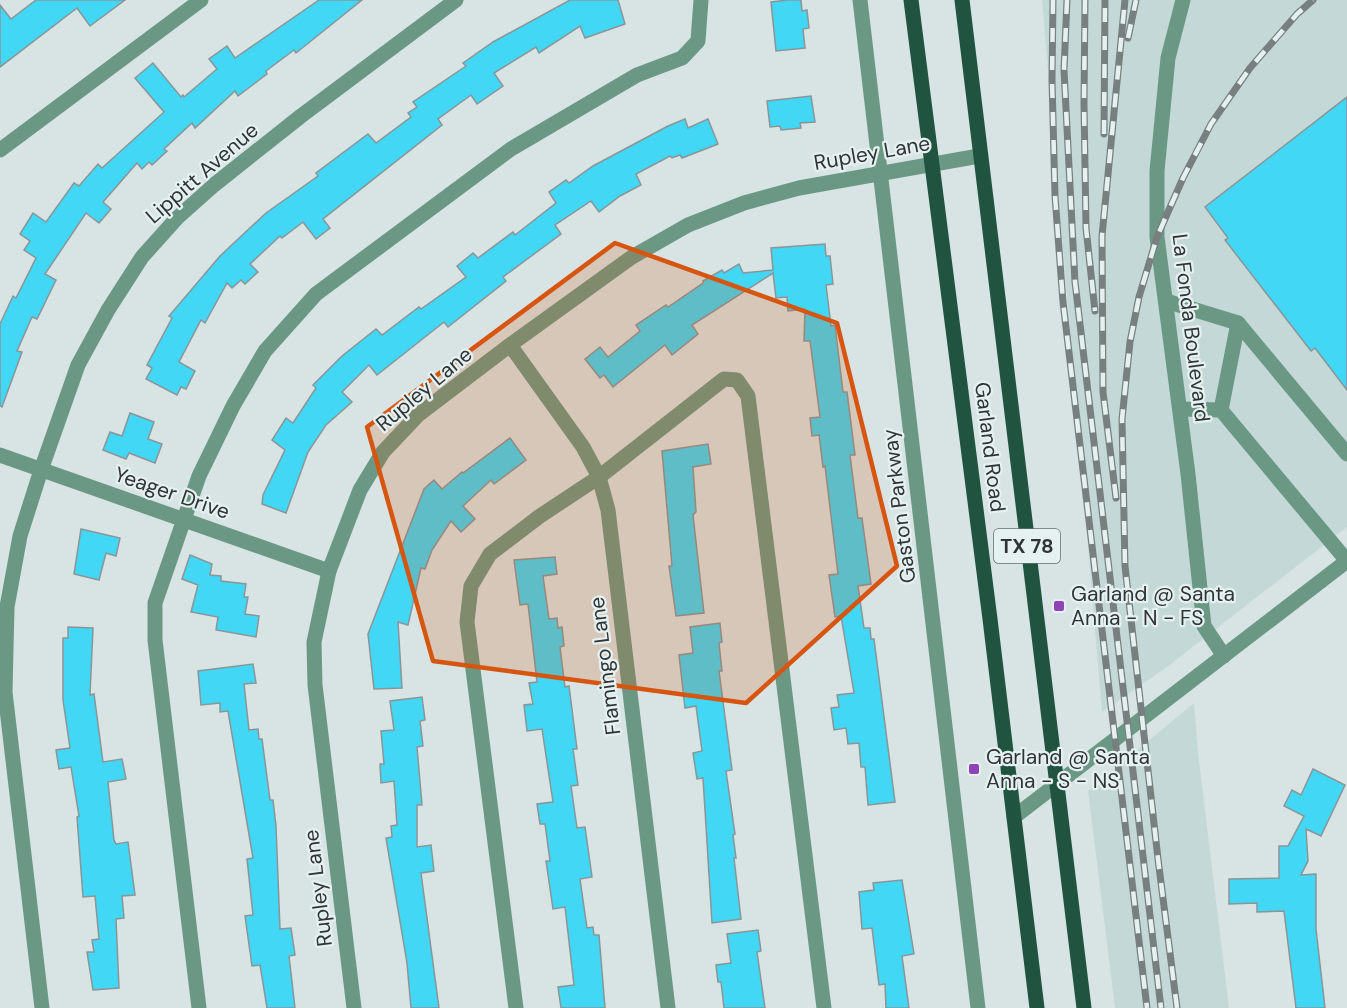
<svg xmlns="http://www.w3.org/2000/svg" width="1347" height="1008" viewBox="0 0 1347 1008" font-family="'DM Sans',sans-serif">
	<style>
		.built { fill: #c4d9d7 }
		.building { fill: #41d7f5; stroke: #8a9598; stroke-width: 1.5 }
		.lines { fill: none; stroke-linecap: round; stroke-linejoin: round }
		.minor { stroke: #6b9884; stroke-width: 15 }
		.major { stroke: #215440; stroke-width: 15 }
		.rail-casing { stroke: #78807f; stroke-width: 7 }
		.rail { stroke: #e5f1f0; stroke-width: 4.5; stroke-dasharray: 14; stroke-linecap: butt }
		.marked { fill: #d65510; fill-opacity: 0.2; stroke: #d65510; stroke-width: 4.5; stroke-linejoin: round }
		.poi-dot { fill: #8f44b5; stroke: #e5f1f0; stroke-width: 2 }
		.labels { text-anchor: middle; stroke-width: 4.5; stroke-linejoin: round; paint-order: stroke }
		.shield { fill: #e5f1f0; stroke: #666d6c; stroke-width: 1.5 }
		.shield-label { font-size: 20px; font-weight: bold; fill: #303434 }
		.street-label { font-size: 21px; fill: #303434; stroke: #e5f1f0 }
		.poi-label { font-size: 21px; fill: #303434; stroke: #e5f1f0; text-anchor: start }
	</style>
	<rect width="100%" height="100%" fill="#d7e4e3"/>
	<!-- built -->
	<g class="built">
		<polygon points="1042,0 1347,0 1347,527 1167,667 1102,712"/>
		<polygon points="1194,703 1198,752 1229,1008 1115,1008 1088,791"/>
	</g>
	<!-- building -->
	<g class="building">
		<polygon points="36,0 125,0 90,26 77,8 0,67 0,5 11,19"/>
		<polygon points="319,0 362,0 296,53 294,50 266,71 267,74 238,96 235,91 195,128 192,123 164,149 167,151 152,165 149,162 142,169 137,163 103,202 111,209 99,223 86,213 45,274 56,280 37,319 32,317 17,351 22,352 2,407 0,406 0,324 13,296 16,298 36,258 24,250 30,241 20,234 33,213 46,222 74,183 79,186 98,164 102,168 164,112 135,78 153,63 181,97 183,95 184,97 217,69 209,59 227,46 235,58"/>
		<polygon points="570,0 618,0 625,24 585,38 580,26 539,53 536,47 494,73 503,86 477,104 471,95 438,119 442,125 323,219 330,228 316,239 303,222 282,238 280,236 250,264 258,272 245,284 241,280 232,288 227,283 205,323 201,320 179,362 195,371 186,389 181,387 177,395 146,379 152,368 147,365 172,318 169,316 220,256 266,213 318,176 316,173 368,134 376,143 411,117 408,113 417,107 413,102 466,66 463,63 493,42"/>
		<polygon points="787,0 801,0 802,11 807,10 809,28 803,29 805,48 776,51 771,2"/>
		<polygon points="811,96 815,122 800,123 801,128 781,130 780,126 770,127 767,101"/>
		<polygon points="1347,97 1347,390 1315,348 1311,351 1225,240 1228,238 1205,207"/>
		<polygon points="685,119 688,128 708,119 718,144 682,158 680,155 672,158 670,156 636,174 641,185 620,196 599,212 591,201 555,225 561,234 503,277 506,281 448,327 444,322 377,375 369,365 342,392 352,402 326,425 308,452 286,513 262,504 263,495 285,450 272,440 286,418 293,423 316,388 313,385 342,356 376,329 382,335 419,307 421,309 466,277 457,266 473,253 478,258 513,232 515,235 556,203 549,192 566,180 569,183 593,166 668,126"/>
		<polygon points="825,244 826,256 830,256 833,284 826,285 831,326 835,325 843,392 847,392 855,455 850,455 858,518 862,518 871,584 858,586 864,628 870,628 871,639 874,639 895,802 868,805 865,767 861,767 859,743 848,744 846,728 834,730 831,708 839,707 837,695 854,693 841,616 835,617 829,575 838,574 825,466 823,467 819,435 812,436 810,418 820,417 810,341 804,341 805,309 788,311 787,297 776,298 773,273 692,325 698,334 672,355 665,345 613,387 604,375 600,378 585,359 600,347 608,357 640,331 636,325 666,305 668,307 703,283 703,281 722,270 724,273 739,264 743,273 773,270 771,248"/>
		<polygon points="130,413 154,422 148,439 162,444 155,463 129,453 126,459 103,450 110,432 122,436"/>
		<polygon points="510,438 526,460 494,484 491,480 463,506 475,519 461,532 451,521 432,550 425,569 421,568 408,625 398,622 402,688 374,689 368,634 424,489 434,480 442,489 462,472 463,473"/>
		<polygon points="708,444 711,464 693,467 696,512 693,515 704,613 676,616 669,566 672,566 662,451"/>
		<polygon points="81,529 120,538 116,556 106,553 99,580 74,574"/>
		<polygon points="190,555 212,564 210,575 221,576 221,581 246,584 244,597 248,597 245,614 259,616 256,637 216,630 218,617 191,612 198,585 182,579"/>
		<polygon points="555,557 557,574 543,576 549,619 557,618 558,628 562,627 564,646 560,647 565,687 569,686 577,749 573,749 578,785 571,786 577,828 585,827 592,877 580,879 587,928 593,927 594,935 599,935 605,1008 561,1008 558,987 574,985 565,907 553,909 546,861 550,861 545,824 540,824 537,804 553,802 542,729 527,731 524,705 533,704 529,683 537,682 528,604 520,605 514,560"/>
		<polygon points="720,623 722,642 719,643 722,671 719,671 732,770 726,771 735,834 733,835 736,858 734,858 741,919 712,923 703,778 697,779 693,753 702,751 696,706 685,708 679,655 693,653 690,627"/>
		<polygon points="68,627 93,628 90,695 94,694 103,762 122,759 126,779 108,782 114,840 116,844 128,842 135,895 122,896 124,918 116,919 119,988 93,990 87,952 94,952 92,940 99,939 95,896 83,897 77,817 79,816 71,767 59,769 56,750 70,748 63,700 63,638 68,638"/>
		<polygon points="253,664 256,683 244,684 249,730 258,729 259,739 262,739 270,800 273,800 276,826 280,929 291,928 295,955 289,956 295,1008 267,1008 260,965 252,966 245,916 253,915 247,859 253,858 228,711 220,712 220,703 201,705 198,671"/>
		<polygon points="422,697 425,720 420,721 423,746 417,747 422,805 417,805 417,847 431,845 434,871 421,873 439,1008 411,1008 407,963 386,838 392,837 391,826 397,825 394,781 381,783 380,764 384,764 381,731 394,730 390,701"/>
		<polygon points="1313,769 1345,785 1321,836 1306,829 1308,861 1301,875 1316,874 1316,929 1325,1008 1296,1008 1284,911 1257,912 1257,903 1229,904 1229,879 1279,878 1279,846 1288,846 1304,816 1284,806 1292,790 1301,795"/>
		<polygon points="902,880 914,954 902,956 909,1008 886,1008 885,984 879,985 872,928 862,929 859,892 874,890 873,883"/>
		<polygon points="758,930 761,951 757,952 765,1008 724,1008 721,982 718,982 716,965 731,963 727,934"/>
	</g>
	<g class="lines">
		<!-- minor -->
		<g class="minor">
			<polyline points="860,0 978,1008"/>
			<polyline points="1183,0 1168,58 1157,171 1157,237 1188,474 1204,626 1224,656"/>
			<polyline points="0,150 201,0"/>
			<polyline points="1166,301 1238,323 1347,454"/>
			<polyline points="510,345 583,447 599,477 608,510 668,1008"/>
			<polyline points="1180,409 1221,410 1347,561"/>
			<polyline points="1221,410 1238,323"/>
			<polyline points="0,455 329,571"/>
			<polyline points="1014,817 1347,561"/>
			<polyline points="42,1008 5,692 7,607 20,536 41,470 78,365 108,310 142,257 177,218 214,185 301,116 456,0"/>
			<polyline points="199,1008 155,640 155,603 199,476 233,406 265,351 316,294 511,149 637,75 682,58 698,41 701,0"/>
			<polyline points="354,1008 315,685 314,642 329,571 360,490 383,452 418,415 510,345 632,257 688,225 744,203 799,188 979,156"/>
			<polyline points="516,1008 467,622 471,586 490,554 540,516 599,477 724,379 737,380 748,396 824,1008"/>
		</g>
		<!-- major -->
		<g class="major">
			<polyline points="911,0 990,619 1037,1008"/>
			<polyline points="962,0 1084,1008"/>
		</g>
		<!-- rail casing -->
		<g class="rail-casing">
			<g id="rail">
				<polyline points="1053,0 1052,80 1055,196 1063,302 1147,1008"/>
				<polyline points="1067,0 1064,70 1075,282 1161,1008"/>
				<polyline points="1085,0 1084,104 1086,228 1095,311"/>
				<polyline points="1128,38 1136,0"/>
				<polyline points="1104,134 1105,0"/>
				<polyline points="1116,498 1103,392 1102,236 1125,0"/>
				<polyline points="1177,1008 1158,859 1125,566 1122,419 1130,342 1139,297 1157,237 1183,178 1211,124 1250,68 1297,14 1313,0"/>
			</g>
		</g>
		<!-- rail -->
		<use href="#rail" class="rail"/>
	</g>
	<!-- marked area -->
	<path class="marked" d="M615,243L837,323L897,566L746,703L433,661L367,427Z"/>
	<!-- markers -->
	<g class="poi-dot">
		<rect x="1053" y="600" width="12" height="12" rx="3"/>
		<rect x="968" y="763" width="12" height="12" rx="3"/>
	</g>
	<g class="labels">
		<!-- shield labels -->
		<rect class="shield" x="994" y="529" width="66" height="34" rx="4.5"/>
		<g class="shield-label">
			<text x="1027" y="553">TX 78</text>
		</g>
		<!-- street labels -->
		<g class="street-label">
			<text transform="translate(872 153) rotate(-10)" y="7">Rupley Lane</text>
			<text transform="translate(202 173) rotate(-41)" y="7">Lippitt Avenue</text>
			<text transform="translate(1191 328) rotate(83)" y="7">La Fonda Boulevard</text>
			<text transform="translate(424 389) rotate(-40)" y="7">Rupley Lane</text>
			<text transform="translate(990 447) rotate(83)" y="7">Garland Road</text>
			<text transform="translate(172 493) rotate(19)" y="7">Yeager Drive</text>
			<text transform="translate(899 506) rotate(-97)" y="7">Gaston Parkway</text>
			<text transform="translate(605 666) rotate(-97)" y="7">Flamingo Lane</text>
			<text transform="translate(318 888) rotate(-97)" y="7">Rupley Lane</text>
		</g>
		<!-- poi labels -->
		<g class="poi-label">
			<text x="1071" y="601">Garland @ Santa<tspan x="1071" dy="24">Anna - N - FS</tspan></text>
			<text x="986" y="764">Garland @ Santa<tspan x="986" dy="24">Anna - S - NS</tspan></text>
		</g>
	</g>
</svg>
